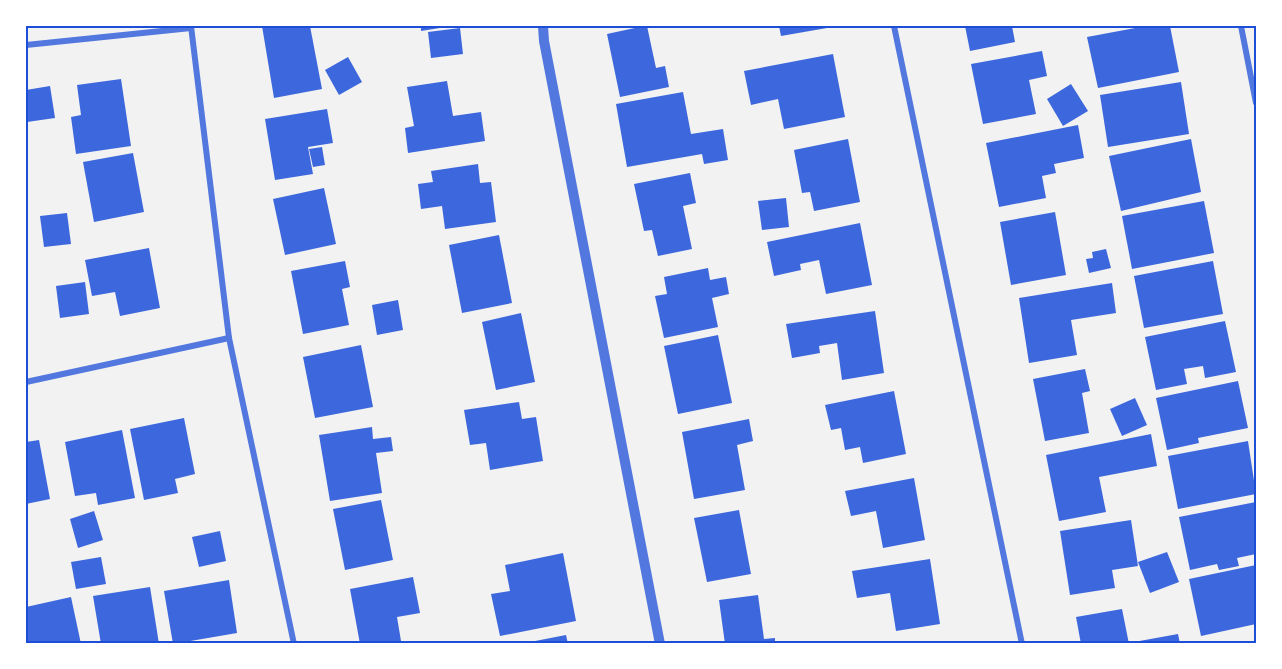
<svg xmlns="http://www.w3.org/2000/svg" width="1282" height="669" viewBox="0 0 1282 669" font-family="'Space Grotesk',sans-serif">
	<style>
		.building { fill: #3d67dc }
		.lines { fill: none; stroke-linecap: round; stroke-linejoin: round }
		.minor { stroke: #5277de; stroke-width: 6 }
		.tertiary { stroke: #5277de; stroke-width: 10 }
		.neatline { fill: none; stroke: #1d4ed8; stroke-width: 2 }
	</style>
	<rect width="100%" height="100%" fill="#f2f2f2"/>
	<!-- building -->
	<g class="building">
		<polygon points="262,26 310,26 322,89 274,98"/>
		<polygon points="421,26 446,26 446,27 421,31"/>
		<polygon points="644,26 647,26 656,68 665,66 669,87 620,97 607,34"/>
		<polygon points="779,26 827,26 827,28 781,36"/>
		<polygon points="965,26 1012,26 1015,42 970,51"/>
		<polygon points="1146,26 1170,26 1179,72 1098,88 1087,37"/>
		<polygon points="460,28 463,54 431,58 428,32"/>
		<polygon points="1042,51 1047,76 1029,80 1036,114 983,124 971,64"/>
		<polygon points="833,54 845,117 784,129 778,99 751,105 744,71"/>
		<polygon points="348,57 362,82 339,95 325,70"/>
		<polygon points="121,79 131,146 76,154 71,117 81,115 77,85"/>
		<polygon points="447,81 453,116 481,112 485,141 408,153 405,128 414,126 407,87"/>
		<polygon points="1181,82 1189,134 1108,147 1100,95"/>
		<polygon points="1071,84 1088,111 1063,126 1047,99"/>
		<polygon points="50,86 55,118 27,122 26,90"/>
		<polygon points="683,92 691,134 723,129 728,160 704,164 702,154 627,167 616,104"/>
		<polygon points="327,109 333,143 308,147 313,174 275,180 265,119"/>
		<polygon points="1078,125 1084,158 1054,164 1056,173 1042,176 1046,198 999,207 986,143"/>
		<polygon points="848,139 860,202 814,211 810,192 802,193 794,150"/>
		<polygon points="1191,139 1201,192 1121,211 1109,156"/>
		<polygon points="322,147 325,165 313,167 309,149"/>
		<polygon points="133,153 144,212 94,222 83,162"/>
		<polygon points="478,164 480,183 491,182 496,222 445,229 442,206 421,209 418,184 433,182 431,171"/>
		<polygon points="690,173 696,203 683,206 692,249 658,256 652,230 644,231 634,184"/>
		<polygon points="324,188 336,244 285,255 273,199"/>
		<polygon points="786,198 789,227 762,230 758,201"/>
		<polygon points="1204,201 1214,253 1132,269 1122,216"/>
		<polygon points="1055,212 1066,275 1011,285 1000,222"/>
		<polygon points="67,213 71,244 44,247 40,216"/>
		<polygon points="860,223 872,285 826,294 819,260 800,264 801,270 774,276 767,242"/>
		<polygon points="499,235 512,303 462,313 449,245"/>
		<polygon points="149,248 160,308 120,316 115,292 92,296 85,260"/>
		<polygon points="1106,249 1111,268 1089,273 1086,259 1093,258 1092,252"/>
		<polygon points="345,261 350,287 342,289 349,325 303,334 291,271"/>
		<polygon points="1213,261 1223,314 1144,328 1134,276"/>
		<polygon points="708,268 710,280 726,277 729,294 712,298 718,327 664,338 655,296 667,294 664,277"/>
		<polygon points="85,282 89,314 60,318 56,286"/>
		<polygon points="1112,283 1116,313 1071,320 1077,355 1029,363 1019,298"/>
		<polygon points="398,300 403,330 377,335 372,305"/>
		<polygon points="875,311 884,373 842,380 837,343 819,346 820,353 792,358 786,324"/>
		<polygon points="521,313 535,382 496,390 482,322"/>
		<polygon points="1225,321 1236,372 1205,378 1203,366 1184,369 1187,384 1156,390 1145,337"/>
		<polygon points="718,335 732,403 678,414 664,346"/>
		<polygon points="361,345 373,407 315,418 303,357"/>
		<polygon points="1085,369 1090,391 1082,393 1089,433 1045,441 1033,379"/>
		<polygon points="1238,381 1248,428 1198,438 1199,443 1167,450 1156,398"/>
		<polygon points="894,391 906,454 863,463 860,447 845,450 841,428 831,430 825,405"/>
		<polygon points="1135,398 1147,425 1122,436 1110,409"/>
		<polygon points="519,402 522,419 536,417 543,461 490,470 486,443 470,445 464,410"/>
		<polygon points="184,418 195,474 175,479 178,493 144,500 130,429"/>
		<polygon points="749,419 753,441 737,445 745,490 694,499 682,432"/>
		<polygon points="372,427 373,439 391,437 393,451 376,453 382,493 330,501 319,435"/>
		<polygon points="122,430 135,498 98,505 96,493 75,496 65,442"/>
		<polygon points="1151,434 1157,466 1099,477 1106,512 1059,521 1046,455"/>
		<polygon points="39,440 50,499 26,504 26,442"/>
		<polygon points="1248,441 1256,494 1178,509 1168,456"/>
		<polygon points="914,478 925,540 883,548 876,511 851,516 845,491"/>
		<polygon points="381,500 393,560 345,570 333,509"/>
		<polygon points="1256,502 1256,554 1237,558 1239,566 1219,570 1217,564 1190,570 1179,517"/>
		<polygon points="739,510 751,574 707,582 694,518"/>
		<polygon points="94,511 103,540 78,548 70,519"/>
		<polygon points="1131,520 1138,566 1112,570 1115,588 1070,595 1060,531"/>
		<polygon points="220,531 226,561 199,567 192,537"/>
		<polygon points="1167,552 1179,582 1150,593 1138,562"/>
		<polygon points="563,553 576,621 500,636 491,594 510,591 505,565"/>
		<polygon points="101,557 106,584 76,589 71,562"/>
		<polygon points="930,559 940,624 896,631 890,593 857,598 852,571"/>
		<polygon points="1256,565 1256,624 1201,636 1189,579"/>
		<polygon points="413,577 420,613 397,617 401,641 387,644 360,644 350,589"/>
		<polygon points="229,580 237,633 173,644 164,591"/>
		<polygon points="150,587 159,644 101,644 93,596"/>
		<polygon points="758,595 764,639 775,638 775,644 725,644 719,600"/>
		<polygon points="71,597 81,644 26,644 26,607"/>
		<polygon points="1122,609 1129,644 1081,644 1076,617"/>
		<polygon points="1178,634 1180,644 1135,644 1134,642"/>
		<polygon points="566,635 568,644 530,644 530,642"/>
	</g>
	<g class="lines">
		<!-- minor -->
		<g class="minor">
			<polyline points="191,26 229,338 294,644"/>
			<polyline points="894,26 1022,644"/>
			<polyline points="1241,26 1256,103"/>
			<polyline points="26,45 191,28"/>
			<polyline points="26,382 229,338"/>
		</g>
		<!-- tertiary -->
		<polyline class="tertiary" points="543,26 544,41 660,644"/>
	</g>
	<!-- border -->
	<rect width="1282" height="669" fill="none" stroke="#ffffff" stroke-width="54"/>
	<rect x="27" y="27" width="1228" height="615" class="neatline"/>
</svg>
